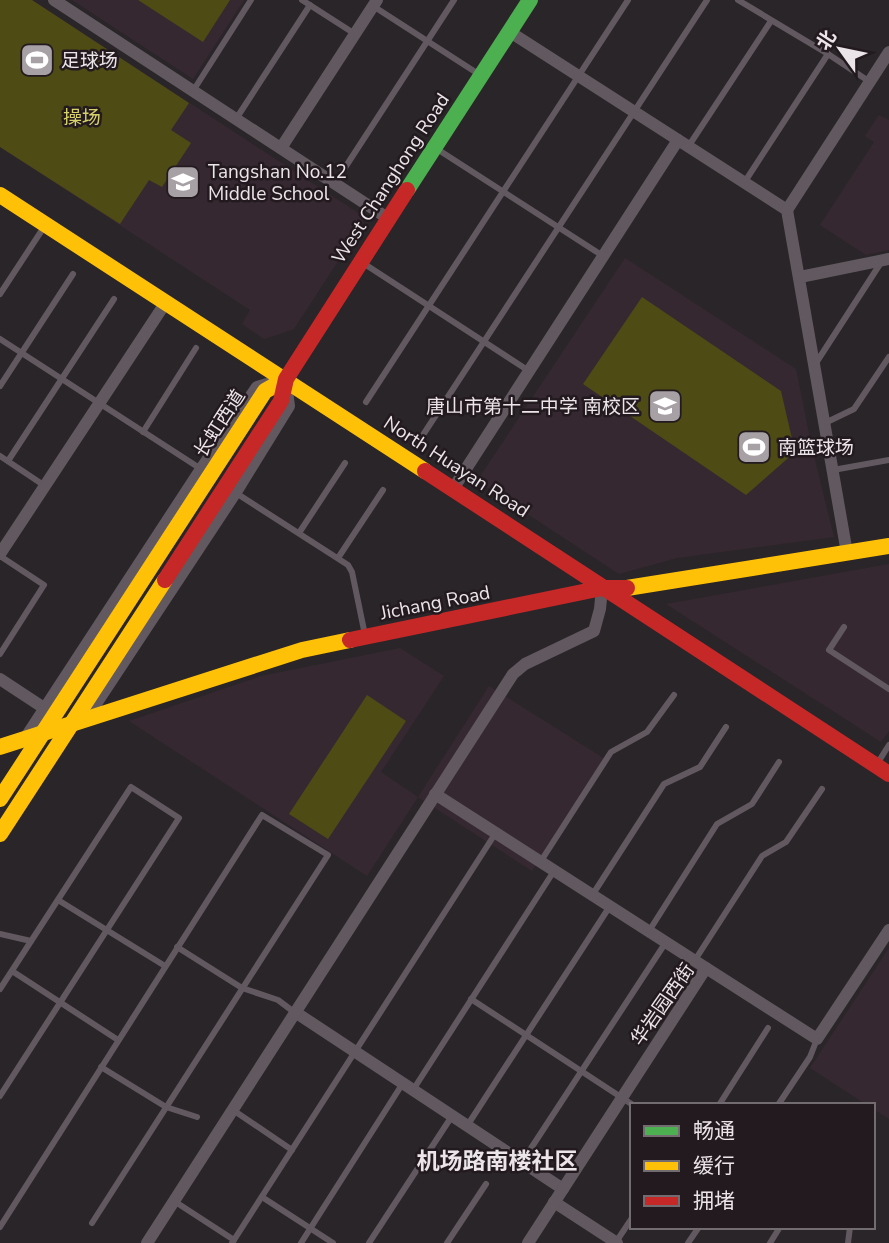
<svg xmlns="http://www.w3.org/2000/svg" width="889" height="1243" viewBox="0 0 889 1243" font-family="'Nunito Sans','Noto Sans SC',sans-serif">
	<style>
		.built { fill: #362831 }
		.green { fill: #4f4b14 }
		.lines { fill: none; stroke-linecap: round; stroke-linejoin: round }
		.lane { stroke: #61595f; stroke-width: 6 }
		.street { stroke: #61595f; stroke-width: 12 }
		.fast { stroke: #4caf50; stroke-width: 16 }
		.slow { stroke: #ffc107; stroke-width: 16 }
		.jam { stroke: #c62828; stroke-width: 16 }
		.labels { text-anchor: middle; stroke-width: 5; stroke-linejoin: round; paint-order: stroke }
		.poi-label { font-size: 19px; fill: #ebe4e8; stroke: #221a1f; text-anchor: start }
		.park-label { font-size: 19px; fill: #d7d167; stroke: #221a1f }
		.street-label { font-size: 19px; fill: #ebe4e8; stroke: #221a1f }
		.quarter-label { font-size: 23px; font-weight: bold; fill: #ebe4e8; stroke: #221a1f }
	</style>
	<rect width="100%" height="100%" fill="#2a2528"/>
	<!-- built -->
	<g class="built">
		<polygon points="0,0 32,0 366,218 294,329 264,339 242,324 250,310 0,147"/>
		<polygon points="72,0 244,0 193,79"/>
		<polygon points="879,115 889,120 889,250 866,255 820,225 874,142 865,136"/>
		<polygon points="625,258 796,369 811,444 834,537 677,558 619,574 477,481"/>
		<polygon points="889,564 889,731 881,742 666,604"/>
		<polygon points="400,648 444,676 381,772 418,797 489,686 605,759 532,871 418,797 367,876 129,721 261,676"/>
		<polygon points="889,948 889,1119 873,1109 873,1105 867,1105 810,1068"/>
	</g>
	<!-- green -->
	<g class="green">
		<polygon points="0,0 32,0 189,103 171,130 191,143 162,187 149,180 120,224 0,147"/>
		<polygon points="138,0 230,0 203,42"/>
		<polygon points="642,297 781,391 795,452 746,495 583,384"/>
		<polygon points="367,695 406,721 328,839 289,814"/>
	</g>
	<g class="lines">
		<!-- lane -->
		<g class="lane">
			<polyline points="302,0 355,34"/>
			<polyline points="738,0 828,54 870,82"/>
			<polyline points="373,6 480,75"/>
			<polyline points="193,91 251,0"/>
			<polyline points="236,119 310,5"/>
			<polyline points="688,147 771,21"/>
			<polyline points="437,149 603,256"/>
			<polyline points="335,183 454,0"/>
			<polyline points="744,183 828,54"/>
			<polyline points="363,263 529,371"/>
			<polyline points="0,294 44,227"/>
			<polyline points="0,339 201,469"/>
			<polyline points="816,363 882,261"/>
			<polyline points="0,386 73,274"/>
			<polyline points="366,402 628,0"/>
			<polyline points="825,423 854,409 889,357"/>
			<polyline points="143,432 196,348"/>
			<polyline points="421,438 707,0"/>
			<polyline points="0,456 45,486"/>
			<polyline points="8,461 114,299"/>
			<polyline points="833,470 889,460"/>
			<polyline points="236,493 348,565 352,572 365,635"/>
			<polyline points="299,533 345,463"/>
			<polyline points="0,556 44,585 0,654"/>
			<polyline points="338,558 383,490"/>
			<polyline points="844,627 829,650 889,689"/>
			<polyline points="877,764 889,745"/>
			<polyline points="541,861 611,752 647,732 674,695"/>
			<polyline points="593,894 664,784 700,767 726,727"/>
			<polyline points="58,900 165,966"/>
			<polyline points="649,931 717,824 752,804 779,762"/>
			<polyline points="0,934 31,941"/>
			<polyline points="177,947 242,988 278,1000 294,1012"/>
			<polyline points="695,960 762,856 786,842 822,789"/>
			<polyline points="12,971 118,1040"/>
			<polyline points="0,989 131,787 179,818 0,1096"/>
			<polyline points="471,999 633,1105"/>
			<polyline points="101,1067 166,1107 197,1117"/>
			<polyline points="413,1090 554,871"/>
			<polyline points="719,1105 768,1028"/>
			<polyline points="778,1105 810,1057 817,1039"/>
			<polyline points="233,1110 292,1150"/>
			<polyline points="467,1126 610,906"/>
			<polyline points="522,1162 666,942"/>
			<polyline points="262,1197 333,1243"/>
			<polyline points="174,1201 234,1240"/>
			<polyline points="0,1227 262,815 328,855 92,1223"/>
			<polyline points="616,1242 632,1218"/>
			<polyline points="232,1243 495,834"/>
			<polyline points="301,1243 403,1083"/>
			<polyline points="369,1243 452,1116"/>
			<polyline points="447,1243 486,1184"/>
			<polyline points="688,1243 699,1227"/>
			<polyline points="770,1243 780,1227"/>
			<polyline points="848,1243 850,1227"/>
		</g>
		<!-- street -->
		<g class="street">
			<polyline points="54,0 389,219"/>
			<polyline points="510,32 787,210 847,553"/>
			<polyline points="281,148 377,0"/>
			<polyline points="787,210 889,52"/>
			<polyline points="800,277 889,259"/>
			<polyline points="453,489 678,140"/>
			<polyline points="0,554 166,302"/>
			<polyline points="0,679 44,708"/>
			<polyline points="86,719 236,492 289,406 287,391"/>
			<polyline points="24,740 201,469 257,387 267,384"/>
			<polyline points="435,794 706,968"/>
			<polyline points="295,1012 563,1189"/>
			<polyline points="554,1202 617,1243"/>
			<polyline points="147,1243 513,674 525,664 594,631 600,609 602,588"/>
			<polyline points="528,1243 706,968 817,1039 889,930"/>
		</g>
		<!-- fast -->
		<polyline class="fast" points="407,190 530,0"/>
		<!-- slow -->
		<g class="slow">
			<polyline points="0,195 425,471"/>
			<polyline points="627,588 889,546"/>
			<polyline points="0,747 302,650 350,640"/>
			<polyline points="0,799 265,391 286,379"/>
			<polyline points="0,834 165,580"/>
		</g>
		<!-- jam -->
		<g class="jam">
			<polyline points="425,471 889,774"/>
			<polyline points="165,580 281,401 286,379 407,190"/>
			<polyline points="350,640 602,588 627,588"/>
		</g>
	</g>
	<!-- icons -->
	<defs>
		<g id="stadium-square" transform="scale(1.75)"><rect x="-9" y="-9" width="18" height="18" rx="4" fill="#a7a1a5" stroke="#221a1f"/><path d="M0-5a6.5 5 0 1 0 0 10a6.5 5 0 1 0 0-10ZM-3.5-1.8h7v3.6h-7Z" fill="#fff"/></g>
		<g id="school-square" transform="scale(1.75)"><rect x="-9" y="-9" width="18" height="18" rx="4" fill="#a7a1a5" stroke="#221a1f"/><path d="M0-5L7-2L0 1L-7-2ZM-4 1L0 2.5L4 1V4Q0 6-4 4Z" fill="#fff"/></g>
	</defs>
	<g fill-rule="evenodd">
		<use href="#stadium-square" x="37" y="60"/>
		<use href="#school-square" x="183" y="182"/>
		<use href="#school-square" x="665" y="406"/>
		<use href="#stadium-square" x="754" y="447"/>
	</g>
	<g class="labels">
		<!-- poi labels -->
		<g class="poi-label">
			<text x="61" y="67">足球场</text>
			<text x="208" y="178">Tangshan No.12<tspan x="208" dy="22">Middle School</tspan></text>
			<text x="640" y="413" text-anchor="end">唐山市第十二中学 南校区</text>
			<text x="778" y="454">南篮球场</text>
		</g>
		<!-- park labels -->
		<g class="park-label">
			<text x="82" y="124">操场</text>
		</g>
		<!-- street labels -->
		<g class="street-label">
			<text transform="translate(390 178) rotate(-57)" y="7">West Changhong Road</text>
			<text transform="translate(219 423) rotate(-57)" y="7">长虹西道</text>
			<text transform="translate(457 466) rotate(33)" y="7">North Huayan Road</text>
			<text transform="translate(435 602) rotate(-11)" y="7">Jichang Road</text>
			<text transform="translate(662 1004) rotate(-55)" y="7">华岩园西街</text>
		</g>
		<!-- quarter labels -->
		<g class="quarter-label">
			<text x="497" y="1169">机场路南楼社区</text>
		</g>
	</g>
	<!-- legend -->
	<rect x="630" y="1103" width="245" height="126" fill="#221a1f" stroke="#726b6f" stroke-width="2"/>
	<rect x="644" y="1126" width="35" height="10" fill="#4caf50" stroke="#726b6f" stroke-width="2"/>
	<text x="693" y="1138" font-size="21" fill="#ebe4e8">畅通</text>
	<rect x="644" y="1161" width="35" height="10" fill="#ffc107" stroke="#726b6f" stroke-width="2"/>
	<text x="693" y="1173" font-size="21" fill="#ebe4e8">缓行</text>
	<rect x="644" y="1196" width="35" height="10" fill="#c62828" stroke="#726b6f" stroke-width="2"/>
	<text x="693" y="1208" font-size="21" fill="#ebe4e8">拥堵</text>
	<!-- north arrow -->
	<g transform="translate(840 49) rotate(303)" stroke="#221a1f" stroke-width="5" paint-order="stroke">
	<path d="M0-5L12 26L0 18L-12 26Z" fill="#ebe4e8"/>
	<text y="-10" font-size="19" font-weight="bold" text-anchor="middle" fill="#ebe4e8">北</text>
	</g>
</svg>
